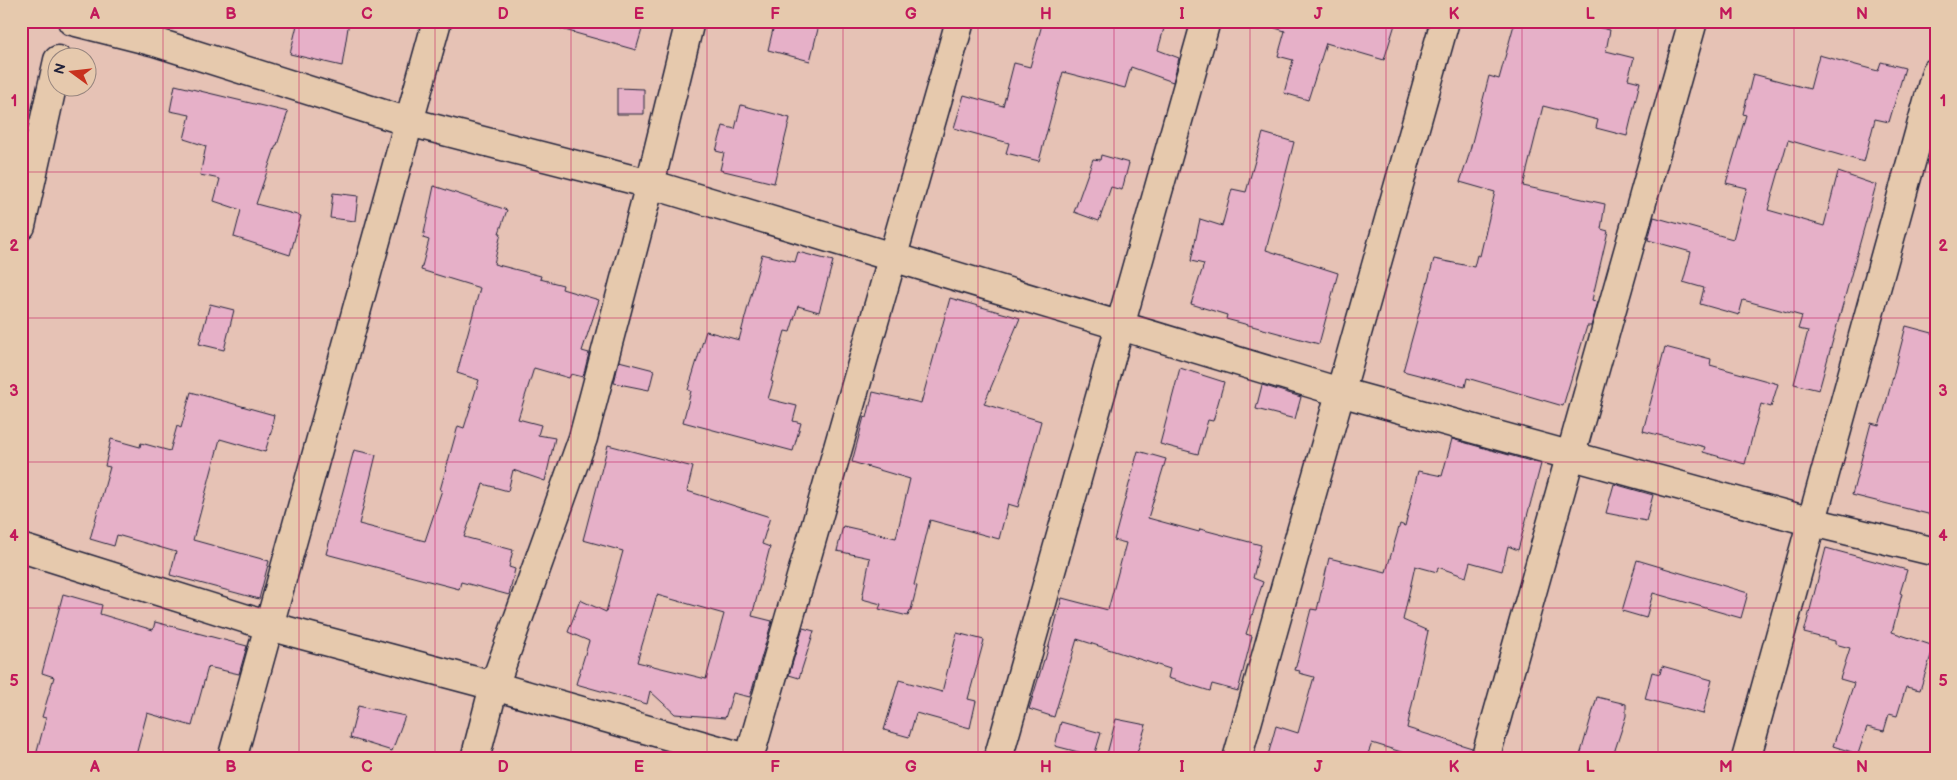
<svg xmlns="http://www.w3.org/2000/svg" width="1957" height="780" viewBox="0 0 1957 780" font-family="'Balsamiq Sans',sans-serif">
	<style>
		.building { fill: #e6b0c8; stroke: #22223b; fill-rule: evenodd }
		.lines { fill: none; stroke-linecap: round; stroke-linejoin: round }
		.minor-casing { stroke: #22223b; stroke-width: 31 }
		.minor { stroke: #e6c9ad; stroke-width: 28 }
		.grid { fill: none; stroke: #c2185b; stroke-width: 1; stroke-opacity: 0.55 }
		.neatline { fill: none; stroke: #c2185b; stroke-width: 2 }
		.grid-label { font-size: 16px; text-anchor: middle; font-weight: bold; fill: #c2185b }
	</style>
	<rect width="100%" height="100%" fill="#e6c2b5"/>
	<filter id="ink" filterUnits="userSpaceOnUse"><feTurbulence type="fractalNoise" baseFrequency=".02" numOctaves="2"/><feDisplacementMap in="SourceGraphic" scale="10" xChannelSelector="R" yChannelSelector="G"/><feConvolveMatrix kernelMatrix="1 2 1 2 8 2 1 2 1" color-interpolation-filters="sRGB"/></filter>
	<g filter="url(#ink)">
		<!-- building -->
		<g class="building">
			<polygon points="298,21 349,21 342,66 290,54"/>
			<polygon points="562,21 626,21 643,26 636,50 561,29"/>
			<polygon points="775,21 820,21 810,61 768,50"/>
			<polygon points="1043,21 1166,21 1158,50 1179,58 1173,82 1131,67 1125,88 1063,72 1039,161 1006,153 1009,143 954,128 964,95 1003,106 1014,63 1030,67"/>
			<polygon points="1276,21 1396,21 1384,60 1326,43 1308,100 1284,93 1293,60 1278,56 1285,31 1275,28"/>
			<polygon points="1515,21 1570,21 1610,30 1606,51 1634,58 1628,79 1640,82 1627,136 1596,128 1598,120 1543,106 1523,186 1605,204 1601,229 1608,231 1592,300 1598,302 1591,326 1587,326 1563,406 1467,378 1465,387 1403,371 1434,259 1474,267 1477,255 1480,256 1495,192 1460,182 1468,158 1489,76 1499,79"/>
			<polygon points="1819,55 1878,71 1881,62 1905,68 1889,122 1875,119 1864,162 1788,140 1768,210 1824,226 1838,172 1876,185 1819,390 1794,384 1808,331 1798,329 1802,316 1743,300 1739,315 1700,304 1704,288 1683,282 1691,252 1648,240 1654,217 1733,239 1747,188 1726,183 1746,115 1743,114 1753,74 1810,89"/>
			<polygon points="175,85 288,112 277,145 276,145 256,204 301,216 290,255 234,237 241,210 214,201 220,179 200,175 206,146 184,139 190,115 170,111"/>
			<polygon points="617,88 644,89 644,114 617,114"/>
			<polygon points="741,105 790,118 774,183 720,170 724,153 716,151 723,126 735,129"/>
			<polygon points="1263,133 1294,142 1266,250 1338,273 1319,344 1226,319 1227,315 1191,304 1204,264 1191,261 1200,219 1222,226 1232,189 1246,192"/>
			<polygon points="1101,155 1129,163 1122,190 1111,187 1099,221 1074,212 1093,159 1100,160"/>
			<polygon points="434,186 507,210 499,233 501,233 494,264 541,276 540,279 563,285 562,289 599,300 582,351 589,353 583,377 571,374 569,378 534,368 518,419 541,425 538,435 555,438 545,481 513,470 508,491 483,484 464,537 513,550 509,567 515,569 509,595 461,582 459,589 326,554 354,450 376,455 359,524 425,541 442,490 440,490 458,426 464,428 479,380 457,373 480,288 421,270 429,240 423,238"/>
			<polygon points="333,193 358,196 355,221 330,218"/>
			<polygon points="798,252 833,261 819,312 798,306 790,332 785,331 771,381 773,382 768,399 797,406 793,421 801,423 793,451 683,422 691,391 688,390 706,331 739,340 762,254 795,262"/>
			<polygon points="950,298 1020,318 984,404 1041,421 1018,507 1008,504 999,539 930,520 914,585 917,586 911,610 910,610 908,616 879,609 881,604 862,599 870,558 837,551 843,526 896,538 910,479 852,462 864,417 867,418 873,392 921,403"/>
			<polygon points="210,304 234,310 224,350 199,344"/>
			<polygon points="1906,326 1936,334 1936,516 1852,495 1871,423 1879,425 1884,411"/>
			<polygon points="1665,347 1711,359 1710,365 1778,384 1771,407 1761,404 1745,464 1703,452 1705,447 1643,431"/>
			<polygon points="619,361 654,370 649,390 614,383"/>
			<polygon points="1180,368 1224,382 1213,421 1208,420 1198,454 1160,444"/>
			<polygon points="1262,385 1301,397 1295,419 1256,409"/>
			<polygon points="191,392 274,415 272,425 273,426 265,452 220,439 193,540 269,561 259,599 170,575 176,552 117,535 114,546 90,539 110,467 105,466 111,439 140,447 141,443 170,451 177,426 181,428"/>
			<polygon points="1452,439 1541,464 1518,550 1508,546 1502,571 1470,562 1466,577 1438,567 1437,572 1415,566 1403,620 1428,631 1407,728 1472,748 1470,759 1424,759 1372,743 1366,759 1267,759 1276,726 1298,733 1314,677 1299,673 1300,671 1295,670 1311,609 1317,610 1329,558 1386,572 1400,524 1405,526 1418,471 1442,476"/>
			<path d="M608,445L693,467L687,491L770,517L762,544L770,547L752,616L772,621L750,697L733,693L725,718L675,714L650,691L647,704L576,684L589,641L568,632L580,600L606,612L623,551L583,540ZM657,595L724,614L706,679L637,662Z"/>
			<polygon points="1138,451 1166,459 1148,518 1199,532 1200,529 1261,545 1253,578 1263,582 1246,634 1252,636 1238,691 1212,684 1210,691 1168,678 1170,669 1077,639 1054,717 1029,709 1044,660 1045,660 1062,598 1108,610 1126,543 1114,540"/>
			<polygon points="1614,484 1653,495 1646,521 1606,513"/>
			<polygon points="1826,548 1907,570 1900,593 1902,594 1892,632 1934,646 1920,690 1906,687 1897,716 1889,714 1884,731 1867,727 1858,754 1833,746 1854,683 1840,679 1850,648 1835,644 1835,641 1804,633"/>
			<polygon points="1637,560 1748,593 1741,618 1653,593 1646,618 1622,611"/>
			<polygon points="63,594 102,605 100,614 153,630 155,622 247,646 239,674 208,667 192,726 147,713 135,759 35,759 46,718 42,717 54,677 42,673"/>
			<polygon points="803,628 814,631 799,678 789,675"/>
			<polygon points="957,633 984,640 968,699 976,701 970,728 916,713 909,737 884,730 899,680 942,692"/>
			<polygon points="1662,666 1712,680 1703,714 1645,699 1652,672 1660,674"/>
			<polygon points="1597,697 1626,704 1626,716 1612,759 1579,759"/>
			<polygon points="358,706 405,716 392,751 350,738"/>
			<polygon points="1116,719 1146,725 1135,759 1122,759 1107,754"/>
			<polygon points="1061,722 1101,733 1094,756 1055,746"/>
		</g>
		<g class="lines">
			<!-- minor casing -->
			<g class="minor-casing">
				<g id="minor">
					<polyline points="72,21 155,42 409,122 650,184 1340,392 1812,522 1936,552"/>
					<polyline points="21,226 58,60"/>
					<polyline points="21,548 269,626 494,686 750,759"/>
					<polyline points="232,759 437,21"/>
					<polyline points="475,759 494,686 583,438 650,184 690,21"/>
					<polyline points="749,759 960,21"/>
					<polyline points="998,759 1206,21"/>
					<polyline points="1237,759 1445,21"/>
					<polyline points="1485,759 1693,21"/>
					<polyline points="1746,759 1936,72"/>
				</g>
			</g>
			<!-- minor -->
			<use href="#minor" class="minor"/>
		</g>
	</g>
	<!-- grid -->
	<path class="grid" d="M163,21V759M299,21V759M435,21V759M571,21V759M707,21V759M843,21V759M978,21V759M1114,21V759M1250,21V759M1386,21V759M1522,21V759M1658,21V759M1794,21V759M21,172H1936M21,318H1936M21,462H1936M21,608H1936"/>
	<!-- margin -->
	<rect width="1957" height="780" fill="none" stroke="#e6c9ad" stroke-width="55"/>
	<!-- north arrow -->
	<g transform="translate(72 72) rotate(285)"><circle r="24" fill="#e6c9ad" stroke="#98867f"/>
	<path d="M0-4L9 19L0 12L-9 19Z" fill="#c8321e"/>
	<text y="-8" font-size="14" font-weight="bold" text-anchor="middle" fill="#22223b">N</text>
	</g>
	<rect x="28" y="28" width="1902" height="724" class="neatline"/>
	<g class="grid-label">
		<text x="95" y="19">A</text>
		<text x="231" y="19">B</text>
		<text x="367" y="19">C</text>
		<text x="503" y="19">D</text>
		<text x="639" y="19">E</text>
		<text x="775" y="19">F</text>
		<text x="911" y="19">G</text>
		<text x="1046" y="19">H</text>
		<text x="1182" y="19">I</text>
		<text x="1318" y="19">J</text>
		<text x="1454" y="19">K</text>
		<text x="1590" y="19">L</text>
		<text x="1726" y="19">M</text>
		<text x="1862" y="19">N</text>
		<text x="14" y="106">1</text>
		<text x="1943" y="106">1</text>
		<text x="14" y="251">2</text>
		<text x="1943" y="251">2</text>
		<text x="14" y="396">3</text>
		<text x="1943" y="396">3</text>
		<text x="14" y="541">4</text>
		<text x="1943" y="541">4</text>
		<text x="14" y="686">5</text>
		<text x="1943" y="686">5</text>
		<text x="95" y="772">A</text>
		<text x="231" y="772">B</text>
		<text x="367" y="772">C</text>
		<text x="503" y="772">D</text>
		<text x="639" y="772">E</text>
		<text x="775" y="772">F</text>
		<text x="911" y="772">G</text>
		<text x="1046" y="772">H</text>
		<text x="1182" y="772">I</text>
		<text x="1318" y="772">J</text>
		<text x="1454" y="772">K</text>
		<text x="1590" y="772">L</text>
		<text x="1726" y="772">M</text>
		<text x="1862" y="772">N</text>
	</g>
</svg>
